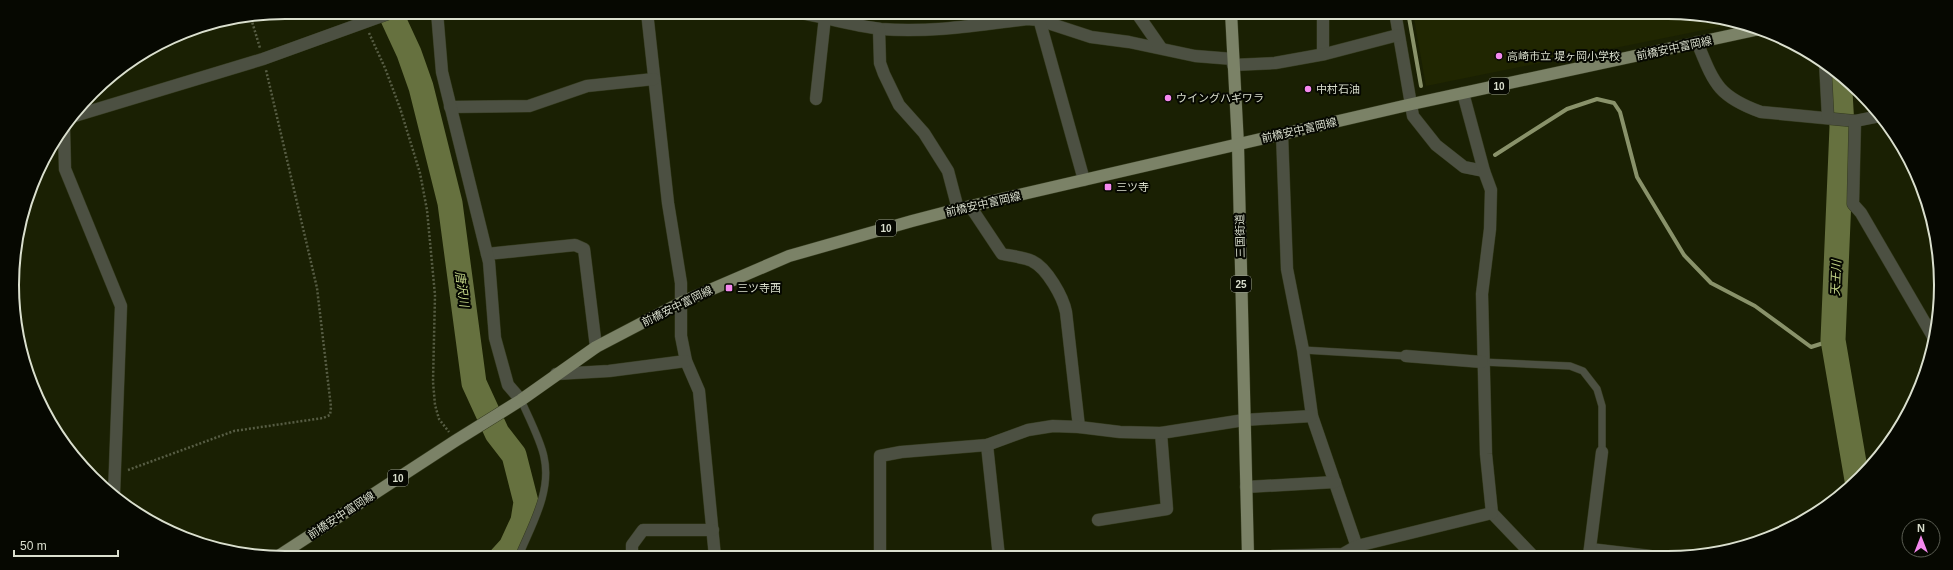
<svg xmlns="http://www.w3.org/2000/svg" width="1953" height="570" viewBox="0 0 1953 570" font-family="Helvetica,'Noto Sans JP',sans-serif">
	<style>
		.built { fill: #202601 }
		.lines { fill: none; stroke-linecap: round; stroke-linejoin: round }
		.stream { stroke: #89926a; stroke-width: 4 }
		.river { stroke: #66713f; stroke-width: 25 }
		.service-casing { stroke: #353b1f; stroke-width: 8 }
		.minor-casing { stroke: #353b1f; stroke-width: 13 }
		.tertiary-casing { stroke: #353b1f; stroke-width: 13 }
		.primary-casing { stroke: #353b1f; stroke-width: 13 }
		.path { stroke: #575d44; stroke-width: 2.5; stroke-dasharray: 2 2; stroke-linecap: butt }
		.service { stroke: #4c5042; stroke-width: 7 }
		.minor { stroke: #4c5042; stroke-width: 12 }
		.tertiary { stroke: #4c5042; stroke-width: 12 }
		.primary { stroke: #7b8267; stroke-width: 12 }
		.poi-dot { fill: #f589ee; stroke: #060801; stroke-width: 1.5 }
		.labels { text-anchor: middle; stroke-width: 4; stroke-linejoin: round; paint-order: stroke }
		.shield { fill: #060801; stroke: #9a9e90; stroke-width: 1 }
		.shield-label { font-size: 10px; font-weight: bold; fill: #dadfce }
		.street-label { font-size: 11px; fill: #dadfce; stroke: #060801 }
		.poi-label { font-size: 11px; fill: #dadfce; stroke: #060801; text-anchor: start }
		.water-label { font-size: 12px; font-style: italic; fill: #c3d587; stroke: #060801 }
		.rim { fill: none; stroke: #dadfce; stroke-width: 2 }
	</style>
	<rect width="100%" height="100%" fill="#1a2003"/>
	<!-- built -->
	<polygon class="built" points="1413,12 1668,12 1721,17 1729,19 1729,25 1426,86"/>
	<g class="lines">
		<!-- stream -->
		<g class="stream">
			<polyline points="1408,12 1421,86"/>
			<polyline points="1495,155 1567,109 1597,99 1614,103 1620,112 1637,177 1684,255 1711,283 1755,306 1811,347 1833,340"/>
		</g>
		<!-- river -->
		<g class="river">
			<polyline points="390,12 409,53 421,87 450,203 474,383 497,433 514,455 526,502 523,521 511,547 501,558"/>
			<polyline points="1839,74 1842,127 1833,340 1857,480"/>
		</g>
		<!-- service casing -->
		<g class="service-casing">
			<g id="service">
				<polyline points="1303,350 1406,356"/>
				<polyline points="1482,362 1570,366 1583,371 1597,389 1602,406 1602,452"/>
				<path d="M518,558C531,526 552,492 544,457C541,441 528,416 521,400"/>
			</g>
		</g>
		<!-- minor casing -->
		<g class="minor-casing">
			<g id="minor">
				<polyline points="647,12 668,203 681,283 681,336 686,361 699,391 715,557"/>
				<path d="M797,12C824,17 854,26 881,29C930,33 978,25 1027,19L1039,20L1091,37L1129,42L1195,56L1233,59"/>
				<polyline points="1136,12 1161,48"/>
				<polyline points="1323,12 1323,54"/>
				<polyline points="1395,12 1413,116 1436,145 1464,167 1484,171"/>
				<polyline points="1038,15 1084,180"/>
				<polyline points="879,29 880,63 884,74 899,105 924,133 948,171 958,209"/>
				<path d="M1697,42C1714,83 1717,96 1761,112L1855,121L1880,116"/>
				<polyline points="1825,62 1828,118"/>
				<polyline points="1233,65 1275,63 1325,54 1398,35"/>
				<polyline points="1463,93 1484,171 1491,190 1490,229 1482,294 1486,454 1492,513 1533,556"/>
				<polyline points="816,99 825,17"/>
				<polyline points="450,107 529,106 587,86 654,79"/>
				<polyline points="71,117 263,59 393,12"/>
				<polyline points="1855,121 1853,204 1861,213 1935,340"/>
				<polyline points="64,127 65,169 121,306 114,494"/>
				<polyline points="1282,134 1287,269 1303,350 1312,416 1358,550 1361,556"/>
				<path d="M970,206L1002,254C1011,256 1024,257 1032,261C1047,268 1063,297 1066,312L1079,427"/>
				<polyline points="487,254 575,245 584,249 596,347"/>
				<polyline points="1406,356 1482,362"/>
				<polyline points="556,374 609,371 686,361"/>
				<polyline points="987,445 999,557"/>
				<polyline points="1246,487 1335,482"/>
				<polyline points="1098,520 1167,509 1161,433"/>
				<polyline points="1590,549 1650,556"/>
				<polyline points="1273,556 1343,554 1357,546 1492,513"/>
				<polyline points="1589,556 1602,452"/>
				<polyline points="632,557 632,545 643,530 713,530"/>
				<polyline points="880,557 880,456 901,452 987,445 1028,430 1053,426 1079,427 1120,432 1161,433 1244,420 1312,416"/>
			</g>
		</g>
		<!-- tertiary casing -->
		<g class="tertiary-casing">
			<polyline id="tertiary" points="437,12 442,72 489,262 495,338 508,385 521,400"/>
		</g>
		<!-- primary casing -->
		<g class="primary-casing">
			<g id="primary">
				<polyline points="1231,12 1238,145 1248,556"/>
				<polyline points="277,557 455,441 521,400 596,347 682,302 789,256 912,221 958,209 1412,104 1760,29"/>
			</g>
		</g>
		<!-- path -->
		<g class="path">
			<polyline points="250,15 260,48"/>
			<polyline points="369,33 385,68 400,108 420,173 427,210 435,295 433,382 435,405 439,419 449,432"/>
			<polyline points="128,470 234,431 323,418 330,415 331,407 317,288 266,70"/>
		</g>
		<!-- service -->
		<use href="#service" class="service"/>
		<!-- minor -->
		<use href="#minor" class="minor"/>
		<!-- tertiary -->
		<use href="#tertiary" class="tertiary"/>
		<!-- primary -->
		<use href="#primary" class="primary"/>
	</g>
	<!-- markers -->
	<g class="poi-dot">
		<circle cx="1499" cy="56" r="4"/>
		<circle cx="1308" cy="89" r="4"/>
		<circle cx="1168" cy="98" r="4"/>
		<rect x="1104" y="183" width="8" height="8" rx="2"/>
		<rect x="725" y="284" width="8" height="8" rx="2"/>
	</g>
	<g class="labels">
		<!-- shield labels -->
		<g class="shield">
			<rect x="1489" y="78" width="20" height="16" rx="3"/>
			<rect x="876" y="220" width="20" height="16" rx="3"/>
			<rect x="1231" y="276" width="20" height="16" rx="3"/>
			<rect x="388" y="470" width="20" height="16" rx="3"/>
		</g>
		<g class="shield-label">
			<text x="1499" y="90">10</text>
			<text x="886" y="232">10</text>
			<text x="1241" y="288">25</text>
			<text x="398" y="482">10</text>
		</g>
		<!-- street labels -->
		<g class="street-label">
			<text transform="translate(1674 48) rotate(-12)" y="4">前橋安中富岡線</text>
			<text transform="translate(1299 130) rotate(-13)" y="4">前橋安中富岡線</text>
			<text transform="translate(983 204) rotate(-13)" y="4">前橋安中富岡線</text>
			<text transform="translate(1240 236) rotate(-91)" y="4">三国街道</text>
			<text transform="translate(677 306) rotate(-26)" y="4">前橋安中富岡線</text>
			<text transform="translate(341 515) rotate(-33)" y="4">前橋安中富岡線</text>
		</g>
		<!-- poi labels -->
		<g class="poi-label">
			<text x="1507" y="60">高崎市立 堤ヶ岡小学校</text>
			<text x="1316" y="93">中村石油</text>
			<text x="1176" y="102">ウイングハギワラ</text>
			<text x="1116" y="191">三ツ寺</text>
			<text x="737" y="292">三ツ寺西</text>
		</g>
		<!-- water labels -->
		<g class="water-label">
			<text transform="translate(1836 278) rotate(-88)" y="4">天王川</text>
			<text transform="translate(462 289) rotate(82)" y="4">唐沢川</text>
		</g>
	</g>
	<!-- crop -->
	<path d="M0 0H1953V570H0ZM285 19H1668A266 266 0 0 1 1934 285V285A266 266 0 0 1 1668 551H285A266 266 0 0 1 19 285V285A266 266 0 0 1 285 19Z" fill="#060801" fill-rule="evenodd"/>
	<path class="rim" d="M285 19H1668A266 266 0 0 1 1934 285V285A266 266 0 0 1 1668 551H285A266 266 0 0 1 19 285V285A266 266 0 0 1 285 19Z"/>
	<!-- north arrow -->
	<g transform="translate(1921 538)"><circle r="19" fill="#060801" stroke="#5b5e53"/>
	<path d="M0-3L7 15L0 10L-7 15Z" fill="#f589ee"/>
	<text y="-6" font-size="11" font-weight="bold" text-anchor="middle" fill="#dadfce">N</text>
	</g>
	<!-- scale -->
	<path d="M14 550v6h104v-6" fill="none" stroke="#dadfce" stroke-width="2"/>
	<text x="20" y="550" font-size="12" fill="#dadfce" stroke="#060801" stroke-width="3" paint-order="stroke">50 m</text>
</svg>
